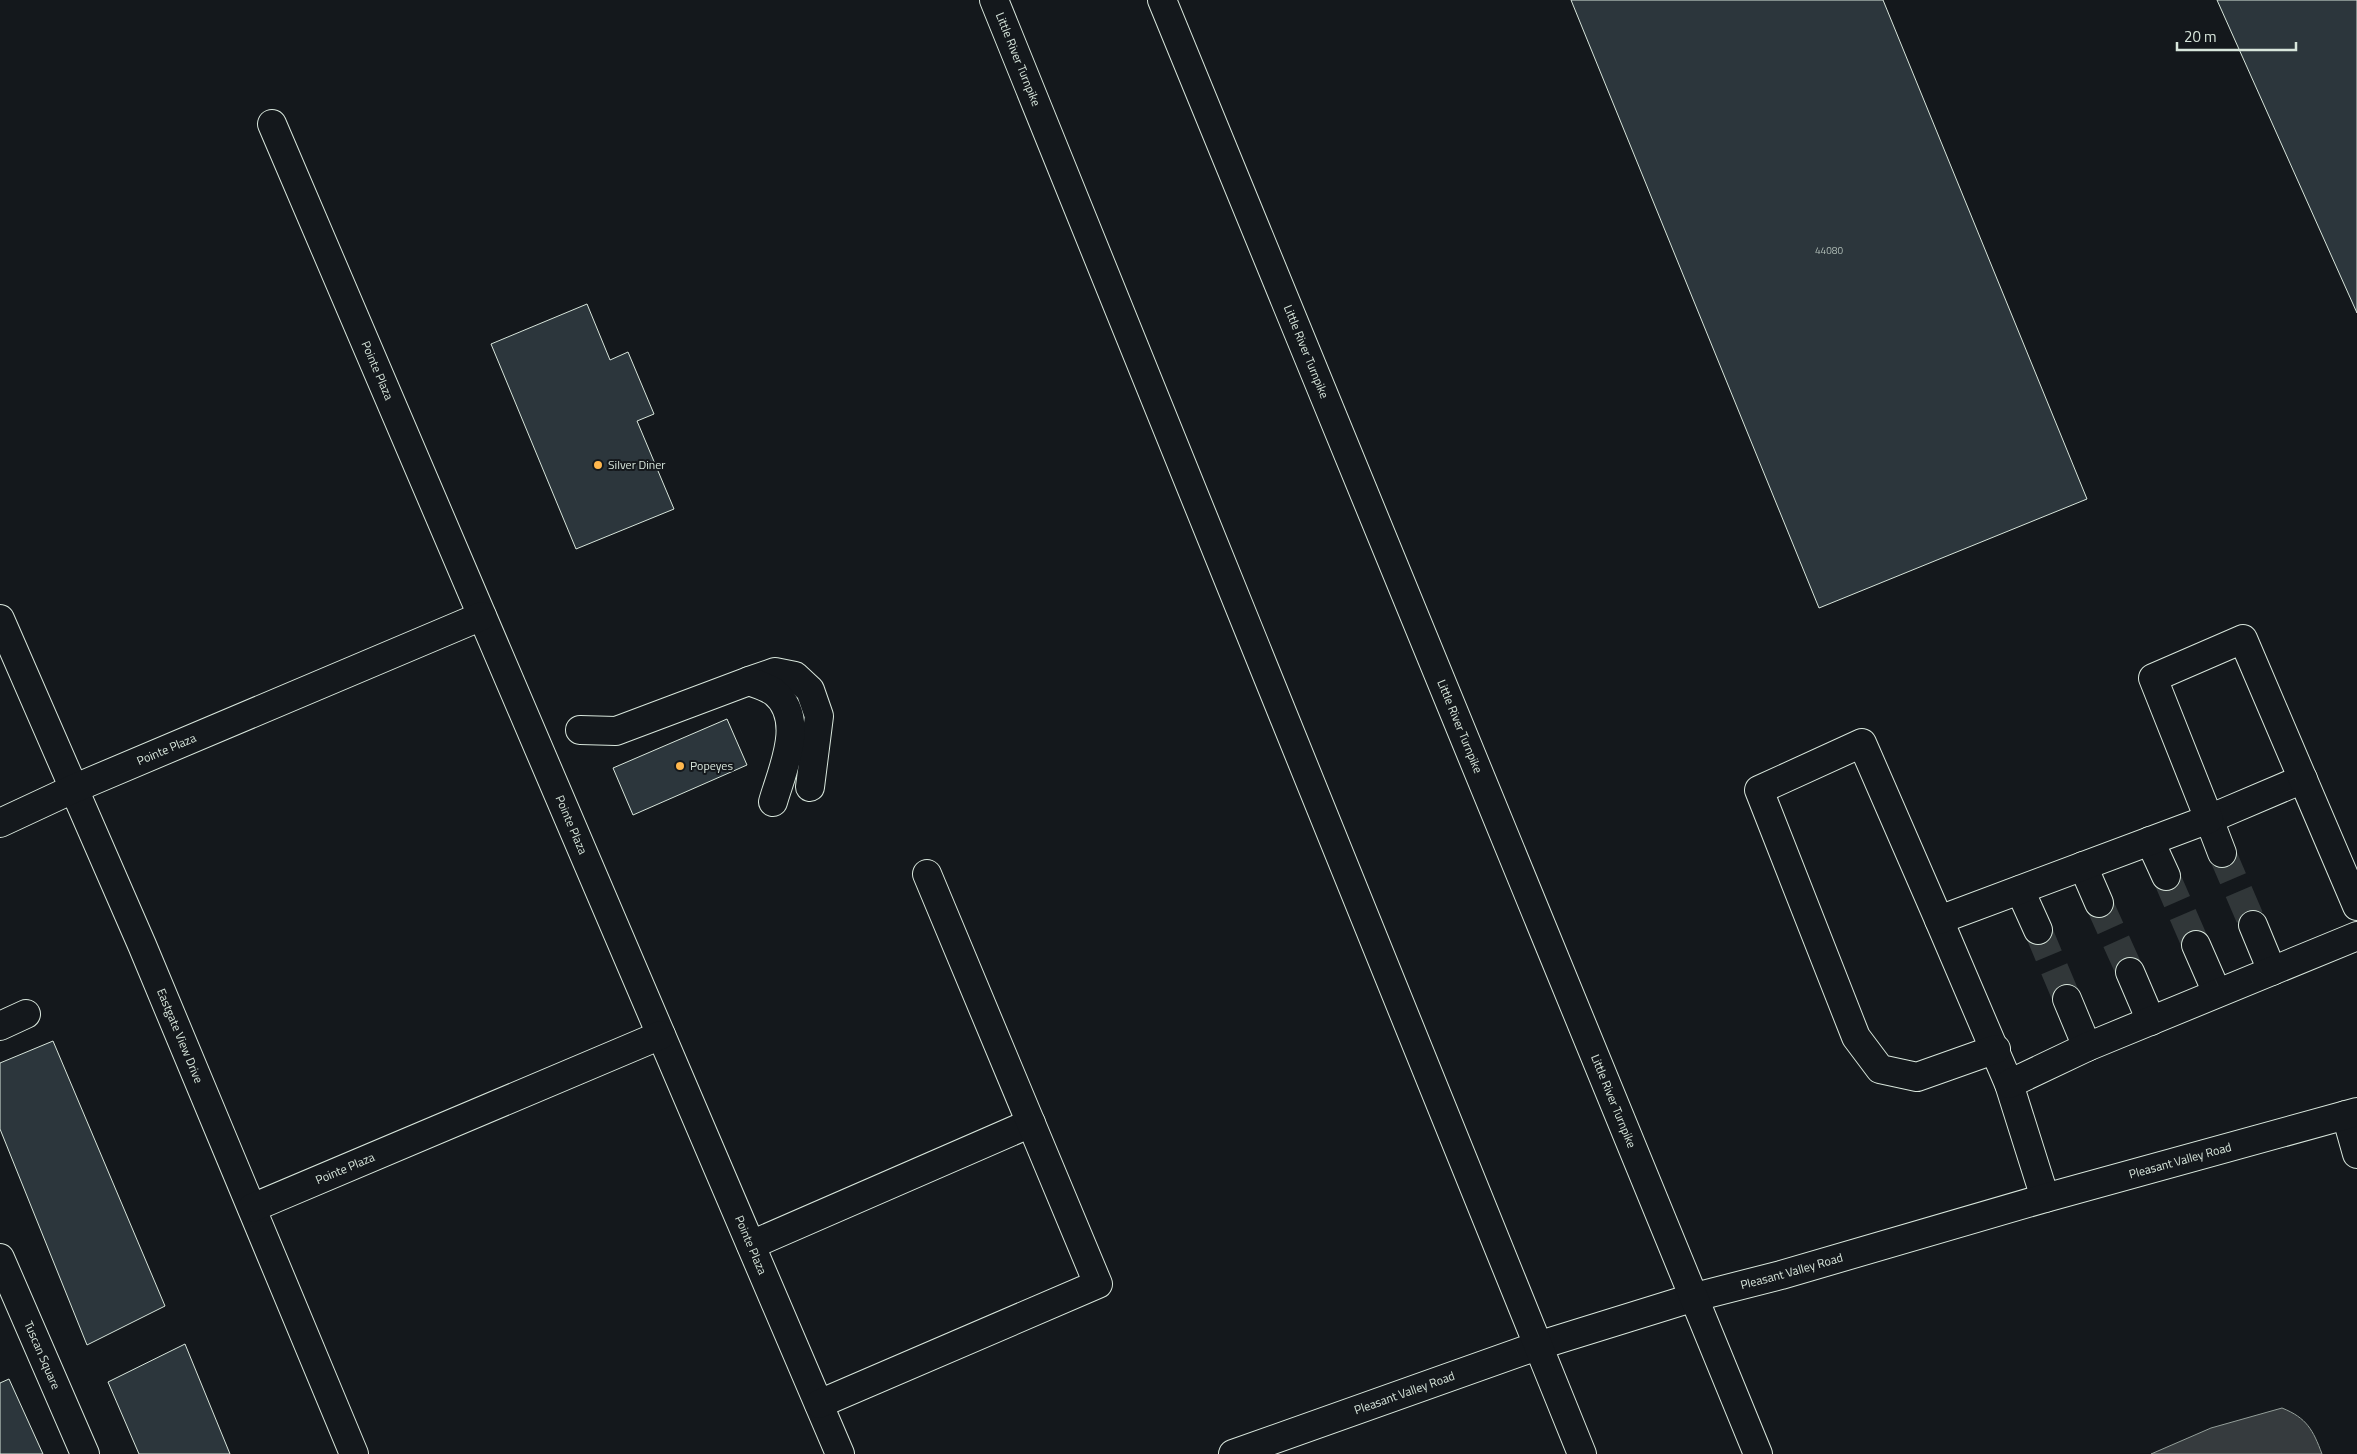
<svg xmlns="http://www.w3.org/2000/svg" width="2357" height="1454" viewBox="0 0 2357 1454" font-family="'Titillium Web',sans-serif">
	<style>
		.water { fill: #363b3e; stroke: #939e99 }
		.building { fill: #2c363c; stroke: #d8e6dc }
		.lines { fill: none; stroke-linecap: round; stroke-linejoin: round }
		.minor-tunnel { stroke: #313739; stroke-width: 28; stroke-dasharray: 28 14; stroke-linecap: butt }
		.minor-casing { stroke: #d8e6dc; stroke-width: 30 }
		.highway-casing { stroke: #d8e6dc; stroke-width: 30 }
		.minor { stroke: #14181c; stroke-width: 28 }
		.highway { stroke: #14181c; stroke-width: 28 }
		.poi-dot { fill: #ffb74d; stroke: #14181c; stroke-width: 2 }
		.labels { text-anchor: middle; stroke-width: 4; stroke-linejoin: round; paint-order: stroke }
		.number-label { font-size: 10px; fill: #adbab4 }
		.street-label { font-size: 12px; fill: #d8e6dc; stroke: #14181c }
		.poi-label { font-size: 12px; fill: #d8e6dc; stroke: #14181c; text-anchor: start }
	</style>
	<rect width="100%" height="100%" fill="#14181c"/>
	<!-- water -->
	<path class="water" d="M2282,1408C2307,1418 2313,1430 2322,1454H2151L2211,1428Z"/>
	<!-- building -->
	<g class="building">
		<polygon points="1571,0 1883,0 2087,499 1819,608"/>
		<polygon points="2217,0 2357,0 2357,313"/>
		<polygon points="587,304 610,360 628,352 654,414 637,421 674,509 576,549 491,344"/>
		<polygon points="727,719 747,765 633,815 613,768"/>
		<polygon points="53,1041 165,1306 87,1345 0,1129 0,1063"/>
		<polygon points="185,1344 230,1454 139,1454 108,1382"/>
		<polygon points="9,1379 43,1454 0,1454 0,1383"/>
	</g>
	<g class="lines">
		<!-- minor-tunnel -->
		<g class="minor-tunnel">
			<polyline points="2222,853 2253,925"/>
			<polyline points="2166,876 2196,945"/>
			<polyline points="2099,903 2130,972"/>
			<polyline points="2038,930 2067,999"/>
		</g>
		<!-- minor casing -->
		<g class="minor-casing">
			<g id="minor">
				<path id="s1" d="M272,124L840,1454"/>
				<path id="s2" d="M0,619L142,945L354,1454"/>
				<polyline points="749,681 775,672 795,676 810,690 819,716 810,787"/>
				<path d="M580,730L616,731L749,681C756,684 767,687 774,692C807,719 782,770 773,802"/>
				<path id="s3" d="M0,823L73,789L482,616"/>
				<polyline points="2150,841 2166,876"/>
				<polyline points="2222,853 2209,819 2303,779"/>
				<polyline points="2083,866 2099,903"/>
				<polyline points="2020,890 2038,930"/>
				<polyline points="1939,920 2009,1084 2045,1198"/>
				<polyline points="2253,925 2272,971"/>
				<polyline points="2196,945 2217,993"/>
				<polyline points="2130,972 2151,1021"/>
				<polyline points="2067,999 2087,1047"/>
				<polyline points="0,1026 26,1014"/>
				<polyline points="1996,1049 1917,1077 1880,1069 1856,1037 1759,790 1862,743 1939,920 2209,819 2153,678 2243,639 2357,906"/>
				<polyline points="2009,1084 2087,1047 2357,936"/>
				<polyline points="2346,1115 2357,1154"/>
				<path id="s4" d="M252,1208L661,1035"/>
				<polyline points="751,1245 1031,1123"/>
				<path id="s5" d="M0,1258L85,1454"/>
				<polyline points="819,1404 1098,1284 927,874"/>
				<path id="s6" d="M1233,1454L1537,1346L1695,1297L1781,1275L2045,1198L2357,1112"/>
			</g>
		</g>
		<!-- highway casing -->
		<g class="highway-casing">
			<g id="highway">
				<path id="s7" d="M994,0L1582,1454"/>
				<path id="s8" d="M1162,0L1758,1454"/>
			</g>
		</g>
		<!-- minor -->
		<use href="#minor" class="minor"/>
		<!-- highway -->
		<use href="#highway" class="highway"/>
	</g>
	<!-- markers -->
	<g class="poi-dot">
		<circle cx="598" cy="465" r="5"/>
		<circle cx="680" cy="766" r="5"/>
	</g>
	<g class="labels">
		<!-- number labels -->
		<g class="number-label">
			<text x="1829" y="254">44080</text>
		</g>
		<!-- street labels -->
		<g class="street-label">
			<text dy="4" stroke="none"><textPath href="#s7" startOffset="64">Little River Turnpike</textPath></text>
			<text dy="4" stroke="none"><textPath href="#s8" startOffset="380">Little River Turnpike</textPath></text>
			<text dy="4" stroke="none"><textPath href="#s1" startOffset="268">Pointe Plaza</textPath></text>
			<text dy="4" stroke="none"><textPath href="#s8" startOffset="785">Little River Turnpike</textPath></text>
			<text dy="4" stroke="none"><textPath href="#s3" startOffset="182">Pointe Plaza</textPath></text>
			<text dy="4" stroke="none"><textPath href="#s1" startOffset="762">Pointe Plaza</textPath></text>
			<text dy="4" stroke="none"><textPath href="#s2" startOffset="454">Eastgate View Drive</textPath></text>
			<text dy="4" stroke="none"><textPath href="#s8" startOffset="1190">Little River Turnpike</textPath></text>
			<text dy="4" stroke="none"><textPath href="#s6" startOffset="992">Pleasant Valley Road</textPath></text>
			<text dy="4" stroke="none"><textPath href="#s4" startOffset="101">Pointe Plaza</textPath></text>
			<text dy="4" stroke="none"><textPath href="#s1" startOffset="1219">Pointe Plaza</textPath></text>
			<text dy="4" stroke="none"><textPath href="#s6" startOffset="588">Pleasant Valley Road</textPath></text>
			<text dy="4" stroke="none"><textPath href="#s5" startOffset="106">Tuscan Square</textPath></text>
			<text dy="4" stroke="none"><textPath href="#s6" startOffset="182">Pleasant Valley Road</textPath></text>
		</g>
		<!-- poi labels -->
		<g class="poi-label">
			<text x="608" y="469">Silver Diner</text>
			<text x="690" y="770">Popeyes</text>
		</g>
	</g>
	<!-- scale -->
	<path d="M2177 42v8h119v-8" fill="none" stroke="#d8e6dc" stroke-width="2.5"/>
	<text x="2184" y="42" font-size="15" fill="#d8e6dc" stroke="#14181c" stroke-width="4" paint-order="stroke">20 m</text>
</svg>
